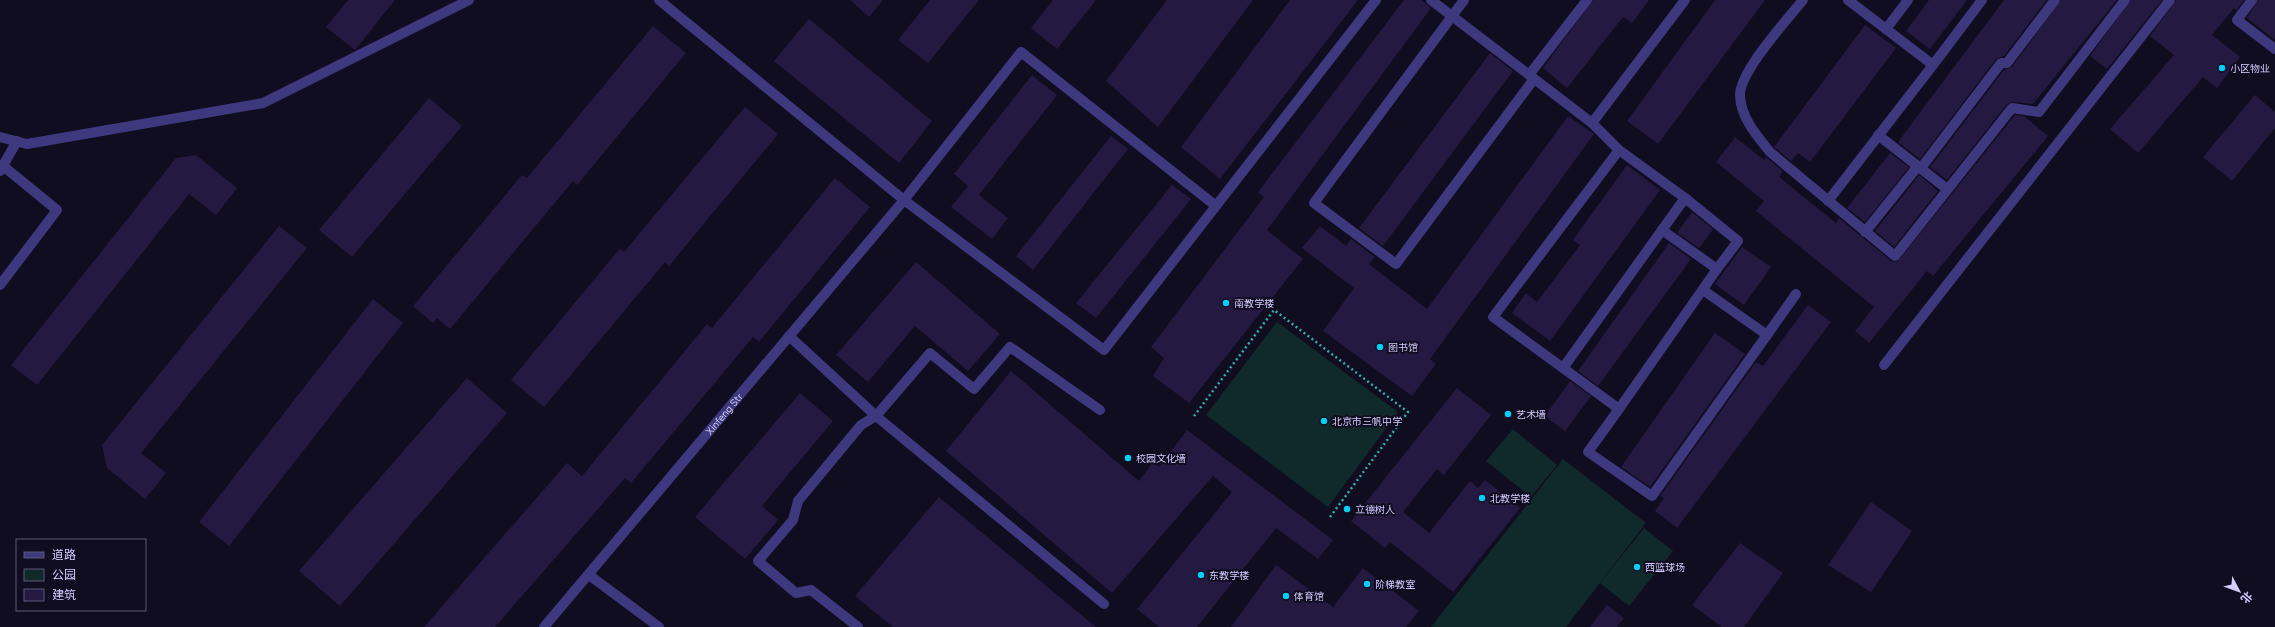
<svg xmlns="http://www.w3.org/2000/svg" width="2275" height="627" viewBox="0 0 2275 627" font-family="Figtree,'Noto Sans SC',sans-serif">
	<style>
		.green { fill: #10292a }
		.building { fill: #231941 }
		.lines { fill: none; stroke-linecap: round; stroke-linejoin: round }
		.path { stroke: #2fb0af; stroke-width: 2.5; stroke-dasharray: 2 3; stroke-linecap: butt }
		.minor { stroke: #3e387e; stroke-width: 10 }
		.poi-dot { fill: #03d0f4; stroke: #110d20; stroke-width: 1.5 }
		.labels { text-anchor: middle; stroke-width: 4; stroke-linejoin: round; paint-order: stroke }
		.poi-label { font-size: 10px; fill: #d4ccfe; stroke: #110d20; text-anchor: start }
		.street-label { font-size: 10px; fill: #d4ccfe; stroke: #110d20 }
	</style>
	<rect width="100%" height="100%" fill="#110d20"/>
	<!-- green -->
	<g class="green">
		<polygon points="1277,322 1398,412 1328,507 1206,415"/>
		<polygon points="1513,429 1557,465 1531,497 1486,461"/>
		<polygon points="1563,459 1646,523 1566,627 1431,627"/>
		<polygon points="1644,528 1673,551 1629,606 1600,583"/>
	</g>
	<!-- building -->
	<g class="building">
		<polygon points="348,0 395,0 355,50 326,27"/>
		<polygon points="850,0 883,0 869,17"/>
		<polygon points="930,0 979,0 928,63 898,40"/>
		<polygon points="1053,0 1096,0 1057,49 1031,28"/>
		<polygon points="1167,0 1253,0 1158,127 1106,81"/>
		<polygon points="1290,0 1358,0 1220,179 1181,147"/>
		<polygon points="1404,0 1422,0 1431,8 1267,230 1303,259 1189,403 1153,376 1164,358 1151,347 1264,197 1258,192"/>
		<polygon points="1593,0 1649,0 1632,23 1623,17 1567,88 1543,68"/>
		<polygon points="1715,0 1765,0 1658,144 1627,121"/>
		<polygon points="1929,0 1967,0 1930,49 1906,31"/>
		<polygon points="2004,0 2047,0 2004,56 1996,59 1920,159 1898,142"/>
		<polygon points="2061,0 2117,0 2033,104 2013,102 2007,104 1947,180 1930,167 2004,70 2012,67"/>
		<polygon points="2131,0 2162,0 2107,69 2090,56"/>
		<polygon points="2176,0 2244,0 2237,10 2234,8 2212,35 2240,57 2217,88 2203,77 2138,153 2110,129 2174,55 2150,36"/>
		<polygon points="2258,0 2275,0 2275,40 2247,18"/>
		<polygon points="809,19 932,121 899,163 774,61"/>
		<polygon points="1865,25 1896,48 1810,162 1798,153 1791,161 1774,147"/>
		<polygon points="653,26 686,53 577,185 573,181 450,329 437,318 433,323 413,306 522,175 527,178"/>
		<polygon points="1490,53 1513,71 1383,246 1359,228"/>
		<polygon points="1032,75 1057,95 979,195 1008,218 992,239 951,207 968,186 954,174"/>
		<polygon points="2255,95 2275,112 2275,128 2232,181 2203,157"/>
		<polygon points="429,98 462,126 352,257 319,230"/>
		<polygon points="745,107 778,134 669,266 665,262 544,407 511,380 620,248 624,252"/>
		<polygon points="2015,115 2024,116 2048,136 1933,276 1927,271 1869,343 1855,331 1874,307 1756,211 1764,201 1716,162 1735,137 1764,160 1766,157 1783,171 1779,177 1836,223 1839,218 1891,261 1897,262"/>
		<polygon points="1568,116 1594,134 1430,359 1436,364 1412,396 1323,331 1354,288 1302,248 1320,226 1346,246 1351,239 1375,257 1369,264 1427,309"/>
		<polygon points="1111,136 1128,149 1033,270 1016,256"/>
		<polygon points="1890,153 1909,167 1865,222 1847,208"/>
		<polygon points="196,155 237,188 216,215 189,194 37,385 11,365 176,158"/>
		<polygon points="1627,165 1660,190 1550,341 1512,313 1526,293 1537,302 1580,245 1573,240"/>
		<polygon points="1919,175 1938,191 1894,247 1875,231"/>
		<polygon points="835,178 870,207 759,342 753,337 631,483 625,478 495,627 424,627 567,463 582,476 707,324 712,328"/>
		<polygon points="1172,185 1191,199 1096,318 1076,303"/>
		<polygon points="1692,212 1713,229 1699,248 1677,233"/>
		<polygon points="279,226 307,248 141,453 166,473 145,499 107,468 102,445"/>
		<polygon points="1669,243 1691,259 1598,386 1578,371"/>
		<polygon points="1742,247 1771,267 1744,305 1715,284"/>
		<polygon points="916,262 1000,334 968,371 915,326 868,382 836,355"/>
		<polygon points="373,299 403,323 229,546 199,522"/>
		<polygon points="1808,305 1831,322 1677,528 1655,511 1664,498 1660,496 1756,362 1763,366"/>
		<polygon points="1715,333 1745,354 1650,487 1621,467"/>
		<polygon points="1011,371 1139,481 1153,462 1159,467 1187,430 1333,540 1318,559 1276,528 1197,627 1159,627 1137,609 1232,492 1213,476 1112,593 946,451"/>
		<polygon points="467,378 507,413 340,606 299,571"/>
		<polygon points="1570,381 1591,396 1565,431 1545,416"/>
		<polygon points="1457,388 1491,415 1444,475 1437,469 1403,512 1429,533 1470,481 1478,488 1485,480 1520,508 1453,592 1390,542 1385,548 1351,521"/>
		<polygon points="800,393 833,421 762,506 778,520 745,559 695,517"/>
		<polygon points="939,497 1096,627 893,627 855,596"/>
		<polygon points="1871,502 1912,531 1871,592 1828,565"/>
		<polygon points="1740,543 1783,573 1744,627 1722,627 1692,605"/>
		<polygon points="1276,565 1333,607 1363,568 1419,611 1406,627 1231,627"/>
		<polygon points="1607,605 1624,618 1617,627 1590,627"/>
	</g>
	<g class="lines">
		<!-- path -->
		<polyline class="path" points="1194,416 1274,310 1408,412 1330,517"/>
		<!-- minor -->
		<g class="minor">
			<polyline points="659,0 904,200 1104,350 1376,0"/>
			<polyline points="1431,0 1592,123 1685,0"/>
			<polyline points="1464,0 1314,203 1396,264 1534,79"/>
			<path d="M1803,0C1787,20 1739,72 1740,96C1741,118 1757,136 1770,152L1895,256L2012,108L2039,112L2125,0"/>
			<polyline points="2252,0 2237,20 2275,49"/>
			<polyline points="1886,29 1908,0"/>
			<polyline points="1933,65 1982,0"/>
			<polyline points="1529,75 1587,0"/>
			<polyline points="1592,123 1619,150 1685,198 1563,368 1493,317 1619,150"/>
			<polyline points="1878,135 1947,189"/>
			<polyline points="0,137 27,144 263,103 469,0"/>
			<polyline points="1921,168 2001,63 2007,63 2055,0"/>
			<polyline points="0,171 17,141"/>
			<polyline points="1685,198 1738,241 1717,269"/>
			<polyline points="1828,201 1933,65 1848,0"/>
			<polyline points="1865,232 1918,166"/>
			<polyline points="0,285 57,210 3,166"/>
			<polyline points="1767,335 1796,294"/>
			<polyline points="789,336 876,416 1104,604"/>
			<polyline points="1884,365 2170,0"/>
			<polyline points="1563,368 1619,409 1717,269 1662,230"/>
			<polyline points="1619,409 1588,452 1652,496 1767,335 1703,290"/>
			<polyline points="589,575 659,627"/>
			<path id="s1" d="M544,627L904,200L1021,52L1216,206"/>
			<polyline points="858,627 811,590 796,593 758,561 793,520 798,501 861,425 876,416 930,353 974,389 1010,347 1100,410"/>
		</g>
	</g>
	<!-- markers -->
	<g class="poi-dot">
		<circle cx="2222" cy="68" r="4"/>
		<circle cx="1226" cy="303" r="4"/>
		<circle cx="1380" cy="347" r="4"/>
		<circle cx="1508" cy="414" r="4"/>
		<circle cx="1324" cy="421" r="4"/>
		<circle cx="1128" cy="458" r="4"/>
		<circle cx="1482" cy="498" r="4"/>
		<circle cx="1347" cy="509" r="4"/>
		<circle cx="1637" cy="567" r="4"/>
		<circle cx="1201" cy="575" r="4"/>
		<circle cx="1367" cy="584" r="4"/>
		<circle cx="1286" cy="596" r="4"/>
	</g>
	<g class="labels">
		<!-- poi labels -->
		<g class="poi-label">
			<text x="2230" y="72">小区物业</text>
			<text x="1234" y="307">南教学楼</text>
			<text x="1388" y="351">图书馆</text>
			<text x="1516" y="418">艺术墙</text>
			<text x="1332" y="425">北京市三帆中学</text>
			<text x="1136" y="462">校园文化墙</text>
			<text x="1490" y="502">北教学楼</text>
			<text x="1355" y="513">立德树人</text>
			<text x="1645" y="571">西篮球场</text>
			<text x="1209" y="579">东教学楼</text>
			<text x="1375" y="588">阶梯教室</text>
			<text x="1294" y="600">体育馆</text>
		</g>
		<!-- street labels -->
		<g class="street-label">
			<text dy="4" stroke="none"><textPath href="#s1" startOffset="279">Xinfeng Str</textPath></text>
		</g>
	</g>
	<!-- legend -->
	<rect x="16" y="539" width="130" height="72" fill="#110d20" stroke="#5f5979"/>
	<rect x="24" y="552" width="20" height="6" fill="#3e387e" stroke="#5f5979"/>
	<text x="52" y="559" font-size="12" fill="#d4ccfe">道路</text>
	<rect x="24" y="569" width="20" height="12" fill="#10292a" stroke="#5f5979"/>
	<text x="52" y="579" font-size="12" fill="#d4ccfe">公园</text>
	<rect x="24" y="589" width="20" height="12" fill="#231941" stroke="#5f5979"/>
	<text x="52" y="599" font-size="12" fill="#d4ccfe">建筑</text>
	<!-- north arrow -->
	<g transform="translate(2239 591) rotate(131)" stroke="#110d20" stroke-width="3" paint-order="stroke">
	<path d="M0-3L7 15L0 10L-7 15Z" fill="#d4ccfe"/>
	<text y="-6" font-size="11" font-weight="bold" text-anchor="middle" fill="#d4ccfe">北</text>
	</g>
</svg>
